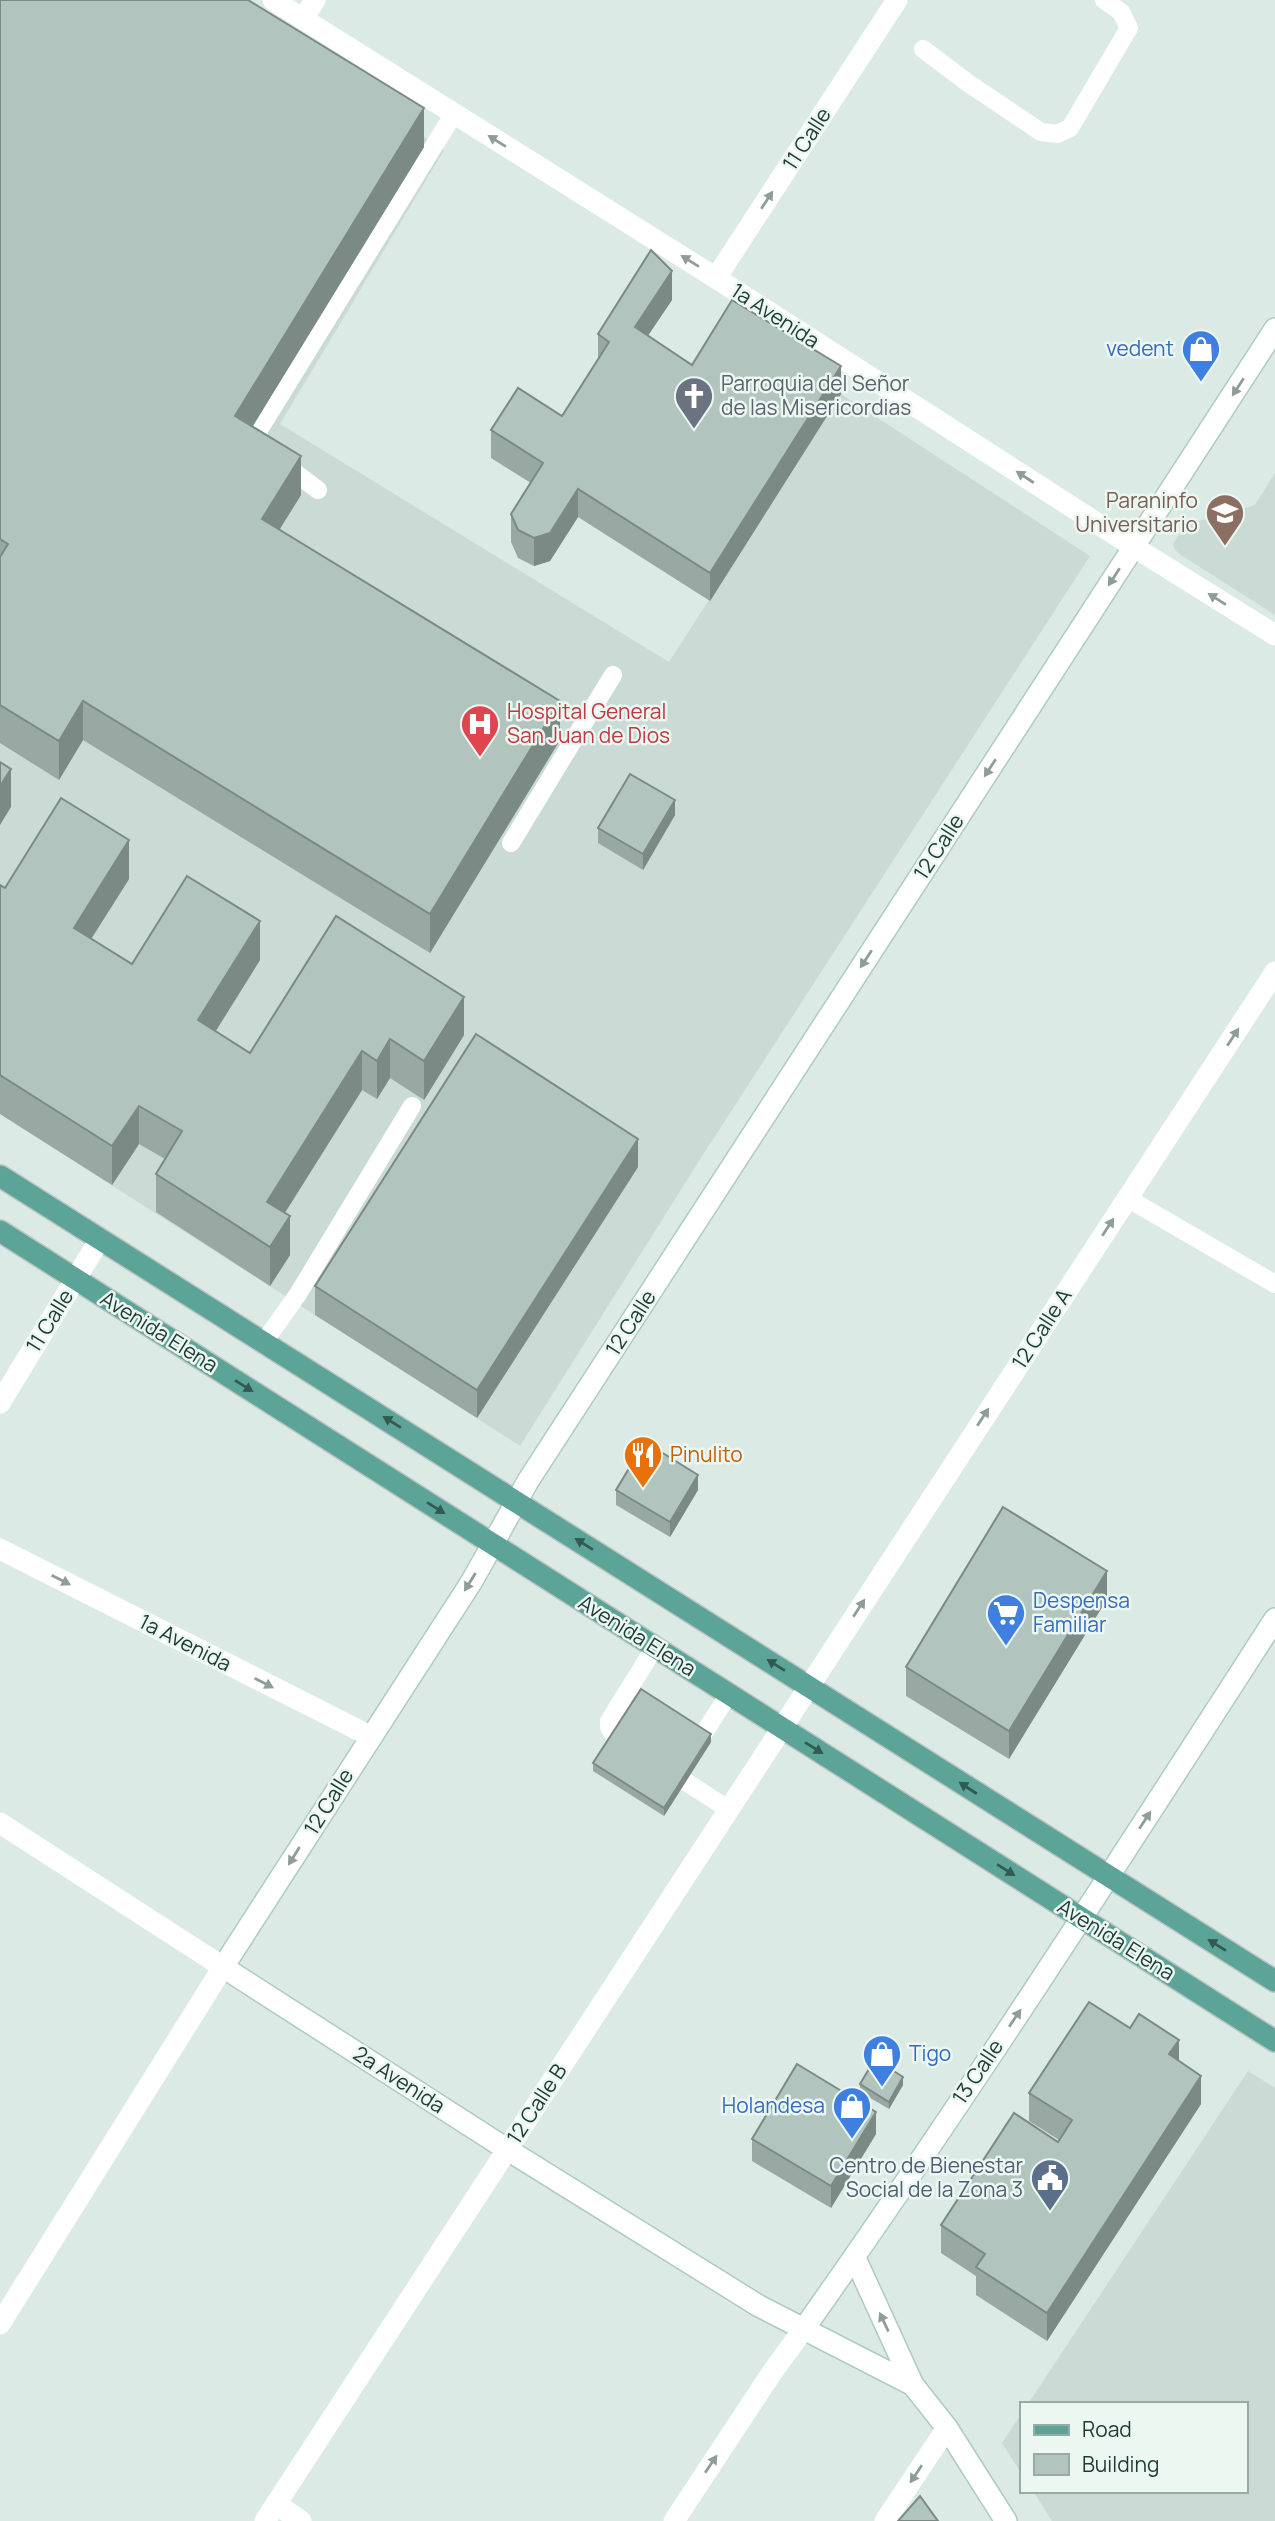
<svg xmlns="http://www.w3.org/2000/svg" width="1275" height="2521" viewBox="0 0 1275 2521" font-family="Manrope,sans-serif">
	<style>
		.built { fill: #cadad4 }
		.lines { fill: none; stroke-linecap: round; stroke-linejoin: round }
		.secondary-casing { stroke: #aecbc2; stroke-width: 24 }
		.primary-casing { stroke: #bbc4c2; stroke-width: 24 }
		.lane { stroke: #fff; stroke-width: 18 }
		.street { stroke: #fff; stroke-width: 21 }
		.secondary { stroke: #fff; stroke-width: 21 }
		.primary { stroke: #5ca497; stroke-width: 21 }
		.wall { fill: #98a9a3 }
		.shaded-wall { fill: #7c8a85 }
		.building { fill: #b1c5be; stroke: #7c8a85; stroke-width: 2 }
		.oneway { fill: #8e9c9a }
		.oneway2 { fill: #305a52 }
		.labels { text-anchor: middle; stroke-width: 5; stroke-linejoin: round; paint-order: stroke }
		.street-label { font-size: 21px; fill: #1d3a34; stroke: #ecf7f2 }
		.shop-label { font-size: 21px; fill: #366cbe; stroke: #ecf7f2; text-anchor: end }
		.worship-label { font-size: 21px; fill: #5b616d; stroke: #ecf7f2; text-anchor: start }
		.education-label { font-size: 21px; fill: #785e54; stroke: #ecf7f2; text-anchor: end }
		.health-label { font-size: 21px; fill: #be3a42; stroke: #ecf7f2; text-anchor: start }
		.food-label { font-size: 21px; fill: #c56008; stroke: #ecf7f2; text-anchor: start }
		.service-label { font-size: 21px; fill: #4e5e75; stroke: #ecf7f2; text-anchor: end }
	</style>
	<rect width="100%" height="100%" fill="#dceae5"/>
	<!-- built -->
	<g class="built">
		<polygon points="0,0 211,0 444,150 280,424 669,662 841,394 1090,556 699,1161 520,1446 0,1114"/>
		<polygon points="1275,473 1275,615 1181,555 1175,550 1173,544 1185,525 1255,505"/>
		<polygon points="1248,2071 1275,2088 1275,2521 1052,2521 1033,2491 1245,2491 1245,2404 1028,2404"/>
		<polygon points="1021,2414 1021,2473 1002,2443"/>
	</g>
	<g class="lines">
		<!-- secondary casing -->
		<g class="secondary-casing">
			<g id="secondary">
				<polyline points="855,2258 913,2385"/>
				<path d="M803,2330C967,2098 1121,1858 1275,1619"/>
				<polyline points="1006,2521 947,2428 913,2385 759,2306 508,2150 223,1967 472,1581 528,1481 1275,329"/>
			</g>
		</g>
		<!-- primary casing -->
		<g class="primary-casing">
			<g id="primary">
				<polyline points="0,1176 1275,1981"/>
				<polyline points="0,1231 1275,2041"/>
			</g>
		</g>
		<!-- lane -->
		<g class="lane">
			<polyline points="923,49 968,83 1041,132 1057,134 1070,128 1129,28 1121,12 1104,0"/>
			<polyline points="318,490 265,450 259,440 259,430 453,115"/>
			<polyline points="511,843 613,675"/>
			<polyline points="1127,1198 1275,1284"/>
			<polyline points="264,1342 298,1294 412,1106"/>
			<polyline points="702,1736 729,1694"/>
			<polyline points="615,1737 609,1727 609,1721 655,1647"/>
			<polyline points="686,1782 728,1809"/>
		</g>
		<!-- street -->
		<g class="street">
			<polyline points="273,0 716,278 1134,547 1275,635"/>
			<polyline points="303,19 315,0"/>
			<polyline points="716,278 897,0"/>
			<polyline points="0,1403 100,1239"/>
			<polyline points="0,1549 370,1736"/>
			<polyline points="0,1823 223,1967 0,2324"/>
			<polyline points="276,2504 301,2521"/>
			<polyline points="265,2521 1275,972"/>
			<polyline points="674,2521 773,2371 803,2330"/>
			<polyline points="885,2521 947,2428"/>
		</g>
		<!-- secondary -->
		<use href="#secondary" class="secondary"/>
		<!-- primary -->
		<use href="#primary" class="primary"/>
	</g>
	<!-- wall -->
	<g class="wall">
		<polygon points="0,0 424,147 253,426 301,495 280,529 560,740 430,953 83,740 59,780 0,743"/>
		<polygon points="672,300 648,335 692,365 841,394 710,601 578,517 550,561 534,566 518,558 511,542 511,514 531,483 491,458 491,430 562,416 598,360 598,334"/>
		<polygon points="675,815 643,870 598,843 598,828"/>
		<polygon points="129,879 91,939 132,964 260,960 216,1031 250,1053 336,916 464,1035 424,1100 390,1078 377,1099 362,1090 285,1213 290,1255 270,1286 156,1212 156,1174 165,1159 139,1144 112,1185 0,1114 0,885 5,888"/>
		<polygon points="638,1167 477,1418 315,1315 315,1286"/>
		<polygon points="616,1490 698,1490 670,1537 616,1505"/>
		<polygon points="1107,1599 1009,1759 906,1696 906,1667"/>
		<polygon points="711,1742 664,1816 593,1771 593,1763"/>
		<polygon points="1179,2061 1201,2104 1047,2341 976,2295 976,2276 941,2253 941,2225 1058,2142 1059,2140 1029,2121 1029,2093"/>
		<polygon points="860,2084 903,2085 889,2109 860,2092"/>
		<polygon points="876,2134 831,2208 752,2161 752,2139"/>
	</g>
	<!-- shaded-wall -->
	<g class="shaded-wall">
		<polygon points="424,108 424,147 235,455 235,416"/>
		<polygon points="672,271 672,300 635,355 635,327"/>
		<polygon points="841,366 841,394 710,601 710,573"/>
		<polygon points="301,456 301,495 262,557 262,519"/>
		<polygon points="578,489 578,517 550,561 534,566 534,538"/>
		<polygon points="83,701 83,740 59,780 59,741"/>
		<polygon points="560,701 560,740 430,953 430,914"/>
		<polygon points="11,769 11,807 0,825 0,786"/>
		<polygon points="675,800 675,815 643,870 643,854"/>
		<polygon points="129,840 129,879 74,966 74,928"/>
		<polygon points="260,921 260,960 198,1059 198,1020"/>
		<polygon points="464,997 464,1035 424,1100 424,1061"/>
		<polygon points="390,1039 390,1078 377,1099 377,1061"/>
		<polygon points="362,1051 362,1090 267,1241 267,1202"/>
		<polygon points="139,1106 139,1144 112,1185 112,1146"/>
		<polygon points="638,1139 638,1167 477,1418 477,1390"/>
		<polygon points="290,1216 290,1255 270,1286 270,1247"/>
		<polygon points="698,1475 698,1490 670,1537 670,1522"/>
		<polygon points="1107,1571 1107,1599 1009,1759 1009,1731"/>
		<polygon points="711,1734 711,1742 664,1816 664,1808"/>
		<polygon points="1179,2040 1179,2068 1169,2054"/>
		<polygon points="1201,2076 1201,2104 1047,2341 1047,2313"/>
		<polygon points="903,2077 903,2085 889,2109 889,2102"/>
		<polygon points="876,2112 876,2134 831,2208 831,2186"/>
	</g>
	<!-- building -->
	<g class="building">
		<polygon points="0,0 248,0 424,108 235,416 301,456 262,519 560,701 430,914 83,701 59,741 0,705 0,557 8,544 0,539"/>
		<polygon points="651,250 672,271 635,327 692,365 732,300 841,366 710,573 578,489 550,533 534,538 518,530 511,514 543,463 491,430 518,388 562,416 609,342 598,334"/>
		<polygon points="0,762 11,769 0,786"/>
		<polygon points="630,774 675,800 643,854 598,828"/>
		<polygon points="61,798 129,840 74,928 132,964 187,876 260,921 198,1020 250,1053 336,916 464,997 424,1061 390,1039 377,1061 362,1051 267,1202 290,1216 270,1247 156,1174 182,1131 139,1106 112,1146 0,1075 0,885 5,888"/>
		<polygon points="476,1034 638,1139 477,1390 315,1286"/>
		<polygon points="645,1442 698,1475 670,1522 616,1490"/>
		<polygon points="1003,1507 1107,1571 1009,1731 906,1667"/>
		<polygon points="641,1689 711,1734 664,1808 593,1763"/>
		<polygon points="1089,2002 1130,2028 1139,2014 1179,2040 1169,2054 1201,2076 1047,2313 976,2267 985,2254 941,2225 1014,2113 1058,2142 1072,2120 1029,2093"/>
		<polygon points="875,2059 903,2077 889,2102 860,2084"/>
		<polygon points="797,2064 876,2112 831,2186 752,2139"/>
		<polygon points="920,2496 938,2521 898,2521"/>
	</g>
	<!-- one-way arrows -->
	<defs><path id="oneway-solid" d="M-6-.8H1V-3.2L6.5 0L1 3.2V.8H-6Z" transform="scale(1.75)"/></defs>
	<g class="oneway">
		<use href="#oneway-solid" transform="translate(497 141) rotate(-148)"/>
		<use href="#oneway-solid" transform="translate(767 200) rotate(-57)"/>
		<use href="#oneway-solid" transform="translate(690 261) rotate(-148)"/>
		<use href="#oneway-solid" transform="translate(1238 387) rotate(123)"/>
		<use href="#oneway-solid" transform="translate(1025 477) rotate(-147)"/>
		<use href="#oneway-solid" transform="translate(1114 577) rotate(123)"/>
		<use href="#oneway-solid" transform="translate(1217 599) rotate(-148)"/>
		<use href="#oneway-solid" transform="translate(990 768) rotate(123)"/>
		<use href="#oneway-solid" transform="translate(866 959) rotate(123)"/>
		<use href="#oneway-solid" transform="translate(1233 1037) rotate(-57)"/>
		<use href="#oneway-solid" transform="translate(1108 1227) rotate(-57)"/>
		<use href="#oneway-solid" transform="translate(983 1417) rotate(-57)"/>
		<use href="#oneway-solid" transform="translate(61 1580) rotate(27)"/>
		<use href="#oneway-solid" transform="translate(470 1582) rotate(122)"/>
		<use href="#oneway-solid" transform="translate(859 1608) rotate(-57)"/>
		<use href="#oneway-solid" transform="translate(264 1683) rotate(27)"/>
		<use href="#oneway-solid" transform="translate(1145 1820) rotate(-57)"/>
		<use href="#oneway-solid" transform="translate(294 1856) rotate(122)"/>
		<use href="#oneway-solid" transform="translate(1015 2018) rotate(-56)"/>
		<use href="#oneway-solid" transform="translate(884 2322) rotate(-115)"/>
		<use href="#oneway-solid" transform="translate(711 2464) rotate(-56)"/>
		<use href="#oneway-solid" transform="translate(916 2474) rotate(124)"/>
	</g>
	<g class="oneway2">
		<use href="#oneway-solid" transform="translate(244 1386) rotate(32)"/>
		<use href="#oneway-solid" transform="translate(392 1422) rotate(-148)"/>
		<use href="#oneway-solid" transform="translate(436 1508) rotate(32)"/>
		<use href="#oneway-solid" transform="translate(584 1544) rotate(-148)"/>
		<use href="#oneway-solid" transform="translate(776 1665) rotate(-148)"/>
		<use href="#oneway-solid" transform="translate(814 1748) rotate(32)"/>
		<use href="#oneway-solid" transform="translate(968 1788) rotate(-147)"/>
		<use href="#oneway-solid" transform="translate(1006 1870) rotate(32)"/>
		<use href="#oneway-solid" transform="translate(1217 1945) rotate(-148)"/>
	</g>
	<!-- icons -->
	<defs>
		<g id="shop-pin" transform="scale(2.0125)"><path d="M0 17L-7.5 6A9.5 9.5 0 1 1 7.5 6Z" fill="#3f7fe0" stroke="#ecf7f2"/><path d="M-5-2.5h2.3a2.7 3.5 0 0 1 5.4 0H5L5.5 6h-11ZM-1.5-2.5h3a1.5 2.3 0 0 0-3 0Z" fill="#fff"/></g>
		<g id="church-pin" transform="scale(2.0125)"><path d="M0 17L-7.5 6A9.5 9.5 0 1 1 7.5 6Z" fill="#6b7280" stroke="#ecf7f2"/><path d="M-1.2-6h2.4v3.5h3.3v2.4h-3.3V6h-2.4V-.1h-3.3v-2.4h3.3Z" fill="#fff"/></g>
		<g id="university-pin" transform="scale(2.0125)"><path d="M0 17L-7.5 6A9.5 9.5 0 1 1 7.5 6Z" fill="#8d6e63" stroke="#ecf7f2"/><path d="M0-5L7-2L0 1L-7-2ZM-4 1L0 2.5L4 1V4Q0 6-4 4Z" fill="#fff"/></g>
		<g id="hospital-pin" transform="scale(2.0125)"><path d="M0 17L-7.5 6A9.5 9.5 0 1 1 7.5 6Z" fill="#e0444e" stroke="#ecf7f2"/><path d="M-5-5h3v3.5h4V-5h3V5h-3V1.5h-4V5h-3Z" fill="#fff"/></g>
		<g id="restaurant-pin" transform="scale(2.0125)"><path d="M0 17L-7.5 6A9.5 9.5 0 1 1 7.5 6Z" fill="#e8710a" stroke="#ecf7f2"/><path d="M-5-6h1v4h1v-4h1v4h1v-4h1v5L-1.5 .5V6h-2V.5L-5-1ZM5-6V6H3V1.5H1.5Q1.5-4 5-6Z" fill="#fff"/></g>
		<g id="supermarket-pin" transform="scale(2.0125)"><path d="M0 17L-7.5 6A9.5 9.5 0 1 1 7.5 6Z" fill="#3f7fe0" stroke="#ecf7f2"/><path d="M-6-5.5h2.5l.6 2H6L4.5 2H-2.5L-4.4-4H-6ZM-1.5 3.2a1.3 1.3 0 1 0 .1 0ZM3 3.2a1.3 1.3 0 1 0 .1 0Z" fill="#fff"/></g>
		<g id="civic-pin" transform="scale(2.0125)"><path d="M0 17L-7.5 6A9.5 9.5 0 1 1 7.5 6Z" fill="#5c6f8a" stroke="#ecf7f2"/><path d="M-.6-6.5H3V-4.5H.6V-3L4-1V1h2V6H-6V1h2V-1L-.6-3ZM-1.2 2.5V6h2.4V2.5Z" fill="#fff"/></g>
	</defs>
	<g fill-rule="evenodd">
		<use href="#shop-pin" x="1201" y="349"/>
		<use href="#church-pin" x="694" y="396"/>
		<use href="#university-pin" x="1225" y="513"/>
		<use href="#hospital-pin" x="480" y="724"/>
		<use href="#restaurant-pin" x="643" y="1455"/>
		<use href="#supermarket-pin" x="1006" y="1613"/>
		<use href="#shop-pin" x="882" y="2054"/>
		<use href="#shop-pin" x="852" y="2106"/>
		<use href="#civic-pin" x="1050" y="2178"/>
	</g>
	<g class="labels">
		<!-- street labels -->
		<g class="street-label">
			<text transform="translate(807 139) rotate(-57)" y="7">11 Calle</text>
			<text transform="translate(775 316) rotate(33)" y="7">1a Avenida</text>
			<text transform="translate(939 847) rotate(-57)" y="7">12 Calle</text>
			<text transform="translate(50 1321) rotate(-58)" y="7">11 Calle</text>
			<text transform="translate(631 1323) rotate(-57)" y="7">12 Calle</text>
			<text transform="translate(1042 1329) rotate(-57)" y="7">12 Calle A</text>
			<text transform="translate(159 1332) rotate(32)" y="7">Avenida Elena</text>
			<text transform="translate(637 1636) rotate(32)" y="7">Avenida Elena</text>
			<text transform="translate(185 1643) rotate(27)" y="7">1a Avenida</text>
			<text transform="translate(329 1802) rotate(-58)" y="7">12 Calle</text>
			<text transform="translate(1116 1940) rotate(32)" y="7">Avenida Elena</text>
			<text transform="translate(978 2072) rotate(-56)" y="7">13 Calle</text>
			<text transform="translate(399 2080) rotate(33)" y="7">2a Avenida</text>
			<text transform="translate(537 2104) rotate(-57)" y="7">12 Calle B</text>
		</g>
		<!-- shop labels -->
		<g class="shop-label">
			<text x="1174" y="356">vedent</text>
			<text x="1033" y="1608" text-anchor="start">Despensa<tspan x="1033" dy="24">Familiar</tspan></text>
			<text x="909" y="2061" text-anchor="start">Tigo</text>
			<text x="825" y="2113">Holandesa</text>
		</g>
		<!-- worship labels -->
		<g class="worship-label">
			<text x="721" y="391">Parroquia del Señor<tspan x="721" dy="24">de las Misericordias</tspan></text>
		</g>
		<!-- education labels -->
		<g class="education-label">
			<text x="1198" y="508">Paraninfo<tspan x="1198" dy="24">Universitario</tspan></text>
		</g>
		<!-- health labels -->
		<g class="health-label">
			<text x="507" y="719">Hospital General<tspan x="507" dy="24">San Juan de Dios</tspan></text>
		</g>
		<!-- food labels -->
		<g class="food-label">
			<text x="670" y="1462">Pinulito</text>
		</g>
		<!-- service labels -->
		<g class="service-label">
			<text x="1023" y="2173">Centro de Bienestar<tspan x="1023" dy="24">Social de la Zona 3</tspan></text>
		</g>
	</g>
	<!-- legend -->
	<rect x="1020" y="2402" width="228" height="91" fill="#ecf7f2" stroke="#99aba6" stroke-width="2"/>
	<rect x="1034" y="2425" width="35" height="10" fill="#5ca497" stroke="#99aba6" stroke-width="2"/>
	<text x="1082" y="2437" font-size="21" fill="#1d3a34">Road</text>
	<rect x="1034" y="2454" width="35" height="21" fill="#b1c5be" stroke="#99aba6" stroke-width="2"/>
	<text x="1082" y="2472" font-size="21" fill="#1d3a34">Building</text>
</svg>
